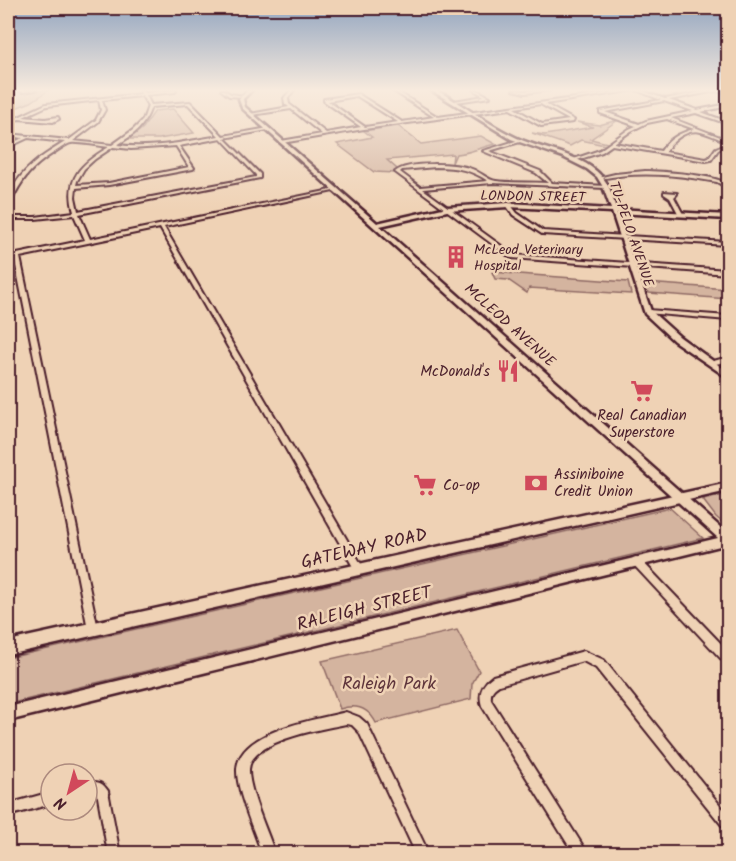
<svg xmlns="http://www.w3.org/2000/svg" width="736" height="861" viewBox="0 0 736 861" font-family="Kalam,sans-serif">
	<style>
		.green { fill: #d4b49f; stroke: #8f6a65; stroke-width: 1.5 }
		.lines { fill: none; stroke-linecap: round; stroke-linejoin: round }
		.minor-casing { stroke: #4a1f2b; stroke-width: 4 }
		.tertiary-casing { stroke: #4a1f2b; stroke-width: 5 }
		.secondary-casing { stroke: #4a1f2b; stroke-width: 5 }
		.minor { fill: #efd2b5; fill-rule: evenodd }
		.tertiary { fill: #efd2b5; fill-rule: evenodd }
		.secondary { fill: #efd2b5; fill-rule: evenodd }
		.labels { text-anchor: middle; stroke-width: 5; stroke-linejoin: round; paint-order: stroke }
		.far-street-label { font-size: 14px; fill: #4a1f2b; stroke: #efd2b5 }
		.far-poi-label { font-size: 14px; fill: #4a1f2b; stroke: #efd2b5; text-anchor: start }
		.street-label { font-size: 15px; fill: #4a1f2b; stroke: #efd2b5 }
		.poi-label { font-size: 15px; fill: #4a1f2b; stroke: #efd2b5; text-anchor: start }
		.near-street-label { font-size: 18px; fill: #4a1f2b; stroke: #efd2b5 }
		.near-park-label { font-size: 18px; fill: #5f353c; stroke: #efd2b5 }
	</style>
	<rect width="100%" height="100%" fill="#efd2b5"/>
	<filter id="ink" filterUnits="userSpaceOnUse"><feTurbulence type="fractalNoise" baseFrequency=".0167" numOctaves="2"/><feDisplacementMap in="SourceGraphic" scale="12" xChannelSelector="R" yChannelSelector="G"/><feConvolveMatrix kernelMatrix="1 2 1 2 8 2 1 2 1" color-interpolation-filters="sRGB"/></filter>
	<g filter="url(#ink)">
		<!-- green -->
		<g class="green">
			<polygon points="8,90 16,90 15,92 49,90 31,102 8,111"/>
			<polygon points="173,109 194,133 159,139 129,139 143,128 155,111"/>
			<polygon points="618,120 591,139 611,144 609,146 581,140 570,146 532,133 545,135 593,127 577,122 599,125"/>
			<path d="M398,126L421,144L481,136L495,144C481,147 471,153 456,154L452,163L453,154L387,160L397,169L395,173L374,172L337,144L372,137L364,131Z"/>
			<polygon points="492,272 628,282 631,294 529,288 527,293 508,280 495,279"/>
			<polygon points="646,283 728,289 728,299 649,293"/>
			<polygon points="728,494 728,527 716,517 703,500"/>
			<polygon points="670,508 703,538 8,704 8,658"/>
			<path d="M457,630L479,671L472,684L471,699L376,723C368,707 355,704 340,709L322,661Z"/>
		</g>
		<g class="lines">
			<!-- minor casing -->
			<g class="minor-casing">
				<g id="minor">
					<polygon points="18,90 36,90 22,92"/>
					<path d="M140,90H142L145,93L176,90L175,92L146,95L151,105L190,102L223,136L269,128L268,130L224,138L260,174V178L79,214L90,239L336,189L338,190L164,227L364,569L362,572L359,573L356,572L160,228L20,257L98,629L97,632L93,634L89,632L88,629L14,256L17,254L85,240L74,215L35,219H8V217H35L74,212C64,178 82,163 109,147C100,146 79,142 71,143C66,144 60,149 55,152C31,167 22,179 10,204L8,205C7,200 9,197 11,192C22,168 44,155 65,142L28,138L11,146L9,145L10,144L23,138L8,136V134L69,140L96,120L101,110L99,100L47,106L23,117L45,119L58,117L59,119L53,122L19,119L8,124V122L46,104L141,94ZM142,96L148,106L143,120L133,130L112,145L73,141L98,122L105,110L102,100ZM188,104L219,136C185,142 151,149 117,145C135,134 144,127 151,107ZM221,138L256,175V177L78,211L75,197L76,188L109,185L193,169L194,168L179,146ZM176,146L189,167L109,183L76,185L77,181L84,169L95,159L113,147L131,149Z"/>
					<polygon points="221,90 224,90 231,94 245,96 243,97 229,96"/>
					<path d="M291,90H294L288,98L289,104L326,133L361,127L324,101V99L358,94L402,122L434,117L392,90H395L438,117L631,90H640L665,99L713,90L728,92V94L716,91L669,100L697,110L728,104V106L701,112L728,122V124L696,113L671,118L728,140V142C719,139 710,134 701,132C687,128 672,141 665,152L706,159L709,158L716,148L728,143V145L718,150L711,160L706,161L612,145L602,152L574,161V159L600,150L629,129L636,126L600,113V111L661,100L636,90L545,104L574,120L573,122L541,126L510,109L364,129L282,143L280,142L281,141L322,134L291,109L252,115L250,114L289,107L285,104L284,98ZM357,96L398,122L365,127L328,101ZM664,101L693,111L646,121L639,124L605,112ZM541,104L542,105L569,120L542,124L514,108ZM667,119L694,129C680,133 669,138 661,151L614,143L631,131L647,123Z"/>
					<polygon points="474,90 477,90 490,97 456,102 454,101 484,96"/>
					<polygon points="513,90 525,91 551,90 525,93"/>
					<path d="M519,140L520,142L489,151L540,171L552,183L606,186L608,187L606,188L492,183L423,189L514,255L728,270V274L511,258L395,172C408,161 456,163 472,169C480,172 488,180 496,181C513,183 531,182 548,183L536,173L483,151ZM436,167C456,167 472,170 488,181L420,187L400,172L402,170Z"/>
					<path d="M645,171C659,171 715,175 725,183C729,186 728,187 728,191H726L722,185L717,182C677,175 640,171 600,179L598,178L615,174Z"/>
					<polygon points="664,192 677,193 677,194 674,197 683,214 683,215 679,215 670,198 664,194"/>
					<polygon points="506,204 510,204 517,213 543,231 728,242 728,245 542,234 513,215 506,205"/>
					<polygon points="648,310 728,316 728,320 646,313 646,311"/>
					<polygon points="728,357 728,361 712,365 709,363 710,362"/>
					<polygon points="636,557 639,558 728,651 728,663 724,662 633,564 631,561 633,558"/>
					<path d="M584,651L604,660L728,815V830L724,828L596,668L583,661L499,685C493,689 490,692 491,700L588,854H574L482,706C478,693 482,684 493,676Z"/>
					<path d="M346,712L359,717L367,724L429,854H416L359,732L352,725L346,724C323,729 251,740 249,769C248,790 268,832 275,854H262C255,832 236,791 237,769C239,730 316,720 346,712Z"/>
					<path d="M87,782C99,782 101,781 108,791L120,854H108L98,797L96,794H87Z"/>
					<polygon points="51,792 51,804 8,816 8,804"/>
				</g>
			</g>
			<!-- tertiary casing -->
			<g class="tertiary-casing">
				<path id="tertiary" d="M248,90H252L243,99L245,107L377,223L447,207L508,203L611,209L603,187L597,177L587,169L563,157L511,139L431,90H435L445,95C469,109 491,126 517,138C547,152 592,154 609,187C612,194 614,202 616,209L728,215V219L617,213L651,311L680,337L728,372V378L674,341L645,314L612,212L508,207L447,211L380,226L728,534V544L8,721V707L718,538L242,108L239,99Z"/>
			</g>
			<!-- secondary casing -->
			<g class="secondary-casing">
				<polygon id="secondary" points="728,483 728,491 8,655 8,641"/>
			</g>
			<!-- minor -->
			<use href="#minor" class="minor"/>
			<!-- tertiary -->
			<use href="#tertiary" class="tertiary"/>
			<!-- secondary -->
			<use href="#secondary" class="secondary"/>
		</g>
	</g>
	<!-- sky -->
	<linearGradient id="sky" x2="0" y2="1"><stop stop-color="#91a4bf"/><stop offset="0.43" stop-color="#f8ebde"/><stop offset="1" stop-color="#f8ebde" stop-opacity="0"/></linearGradient>
	<rect width="736" height="210" fill="url(#sky)"/>
	<!-- icons -->
	<defs>
		<g id="building-bare" transform="scale(1.8)"><path d="M-4-6H4V6H1V3H-1V6H-4ZM-2.5-4.3h1.7v1.8h-1.7ZM.8-4.3h1.7v1.8H.8ZM-2.5-1h1.7V.8h-1.7ZM.8-1h1.7V.8H.8Z" fill="#d1495b" stroke="#efd2b5" stroke-width="2.5" paint-order="stroke"/></g>
		<g id="restaurant-bare" transform="scale(1.8)"><path d="M-5-6h1v4h1v-4h1v4h1v-4h1v5L-1.5 .5V6h-2V.5L-5-1ZM5-6V6H3V1.5H1.5Q1.5-4 5-6Z" fill="#d1495b" stroke="#efd2b5" stroke-width="2.5" paint-order="stroke"/></g>
		<g id="supermarket-bare" transform="scale(1.8)"><path d="M-6-5.5h2.5l.6 2H6L4.5 2H-2.5L-4.4-4H-6ZM-1.5 3.2a1.3 1.3 0 1 0 .1 0ZM3 3.2a1.3 1.3 0 1 0 .1 0Z" fill="#d1495b" stroke="#efd2b5" stroke-width="2.5" paint-order="stroke"/></g>
		<g id="bank-bare" transform="scale(1.8)"><path d="M-6-4H6V4H-6ZM0-2.3a2.3 2.3 0 1 0 0 4.6a2.3 2.3 0 1 0 0-4.6Z" fill="#d1495b" stroke="#efd2b5" stroke-width="2.5" paint-order="stroke"/></g>
	</defs>
	<g fill-rule="evenodd">
		<use href="#building-bare" x="456" y="257"/>
		<use href="#restaurant-bare" x="508" y="371"/>
		<use href="#supermarket-bare" x="642" y="391"/>
		<use href="#bank-bare" x="536" y="483"/>
		<use href="#supermarket-bare" x="425" y="485"/>
	</g>
	<g class="labels">
		<!-- far-street labels -->
		<g class="far-street-label">
			<text transform="translate(533 196) rotate(1)" y="5">LONDON STREET</text>
			<text transform="translate(632 234) rotate(71)" y="5">TU-PELO AVENUE</text>
		</g>
		<!-- far-poi labels -->
		<g class="far-poi-label">
			<text x="474" y="254">McLeod Veterinary<tspan x="474" dy="16">Hospital</tspan></text>
		</g>
		<!-- street labels -->
		<g class="street-label">
			<text transform="translate(510 325) rotate(42)" y="5">MCLEOD AVENUE</text>
		</g>
		<!-- poi labels -->
		<g class="poi-label">
			<text x="490" y="376" text-anchor="end">McDonald's</text>
			<text x="642" y="420" text-anchor="middle">Real Canadian<tspan x="642" dy="17">Superstore</tspan></text>
			<text x="554" y="479">Assiniboine<tspan x="554" dy="17">Credit Union</tspan></text>
			<text x="443" y="490">Co-op</text>
		</g>
		<!-- near-street labels -->
		<g class="near-street-label">
			<text transform="translate(364 548) rotate(-13)" y="6">GATEWAY ROAD</text>
			<text transform="translate(364 608) rotate(-14)" y="6">RALEIGH STREET</text>
		</g>
		<!-- near-park labels -->
		<g class="near-park-label">
			<text x="389" y="689">Raleigh Park</text>
		</g>
	</g>
	<!-- margin -->
	<rect width="736" height="861" fill="none" stroke="#efd2b5" stroke-width="30"/>
	<rect x="15" y="15" width="706" height="831" fill="none" stroke="#4a1f2b" stroke-width="2" filter="url(#ink)"/>
	<!-- north arrow -->
	<g transform="translate(69 792) rotate(216)"><circle r="28" fill="#efd2b5" stroke="#ad8a7e" stroke-width="1.5"/>
	<path d="M0-4.5L10 22L0 15L-10 22Z" fill="#d1495b"/>
	<text y="-9" font-size="16" font-weight="bold" text-anchor="middle" fill="#4a1f2b">N</text>
	</g>
</svg>
